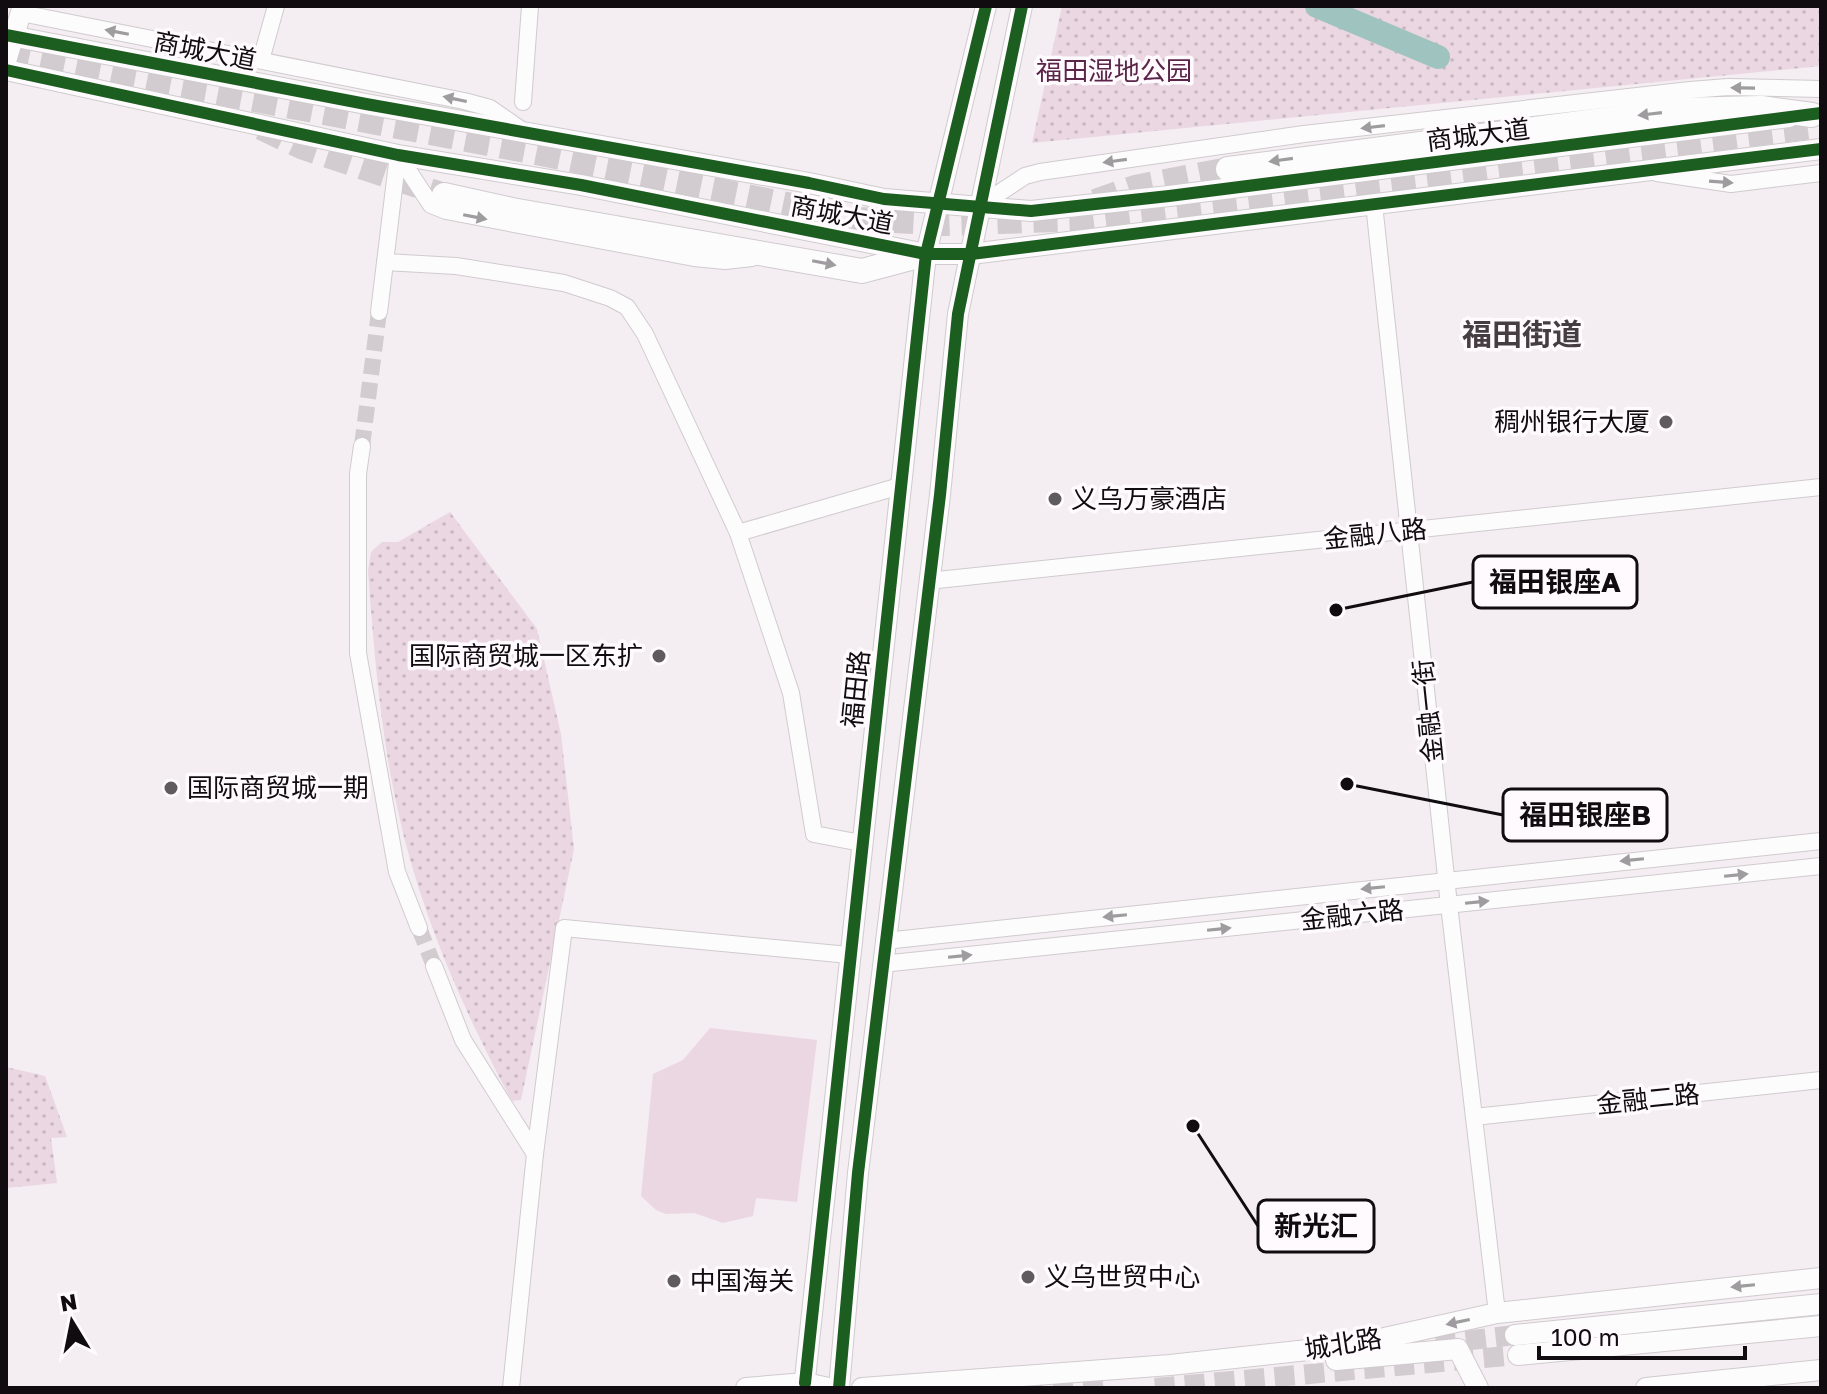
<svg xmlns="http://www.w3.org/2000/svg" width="1827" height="1394" viewBox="0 0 1827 1394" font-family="'Golos Text','Noto Sans SC',sans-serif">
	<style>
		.green { fill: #ebd7e2 }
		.park { fill: url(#park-dots) }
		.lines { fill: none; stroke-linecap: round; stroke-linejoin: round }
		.river { stroke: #9fc4bf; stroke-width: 24 }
		.minor-tunnel { stroke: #d2cbcf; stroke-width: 16; stroke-dasharray: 16 8; stroke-linecap: butt }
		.major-tunnel { stroke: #d2cbcf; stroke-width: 20; stroke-dasharray: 20 10; stroke-linecap: butt }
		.highway-tunnel { stroke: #d2cbcf; stroke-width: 24; stroke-dasharray: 24 12; stroke-linecap: butt }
		.minor-casing { stroke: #d0cbce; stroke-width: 18 }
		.major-casing { stroke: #d0cbce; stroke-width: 22 }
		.highway-casing { stroke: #d0cbce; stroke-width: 26 }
		.minor { stroke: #fdfcfd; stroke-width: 16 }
		.major { stroke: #fdfcfd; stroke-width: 20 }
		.highway { stroke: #fdfcfd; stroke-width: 24 }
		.cycleway-casing { stroke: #fffafd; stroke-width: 17 }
		.cycleway { stroke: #1b5e20; stroke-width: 12 }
		.oneway { fill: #9e9c9e }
		.poi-dot { fill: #605b5e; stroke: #fffafd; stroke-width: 3 }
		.labels { text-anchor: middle; stroke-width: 7; stroke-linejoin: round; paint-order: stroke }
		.street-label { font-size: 26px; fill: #100c0f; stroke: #fffafd }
		.park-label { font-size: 26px; fill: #5a2548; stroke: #fffafd }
		.poi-label { font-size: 26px; fill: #100c0f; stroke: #fffafd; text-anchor: start }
		.quarter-label { font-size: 30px; font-weight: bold; fill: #463d42; stroke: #fffafd }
		.leader { fill: none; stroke: #100c0f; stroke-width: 3 }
		.callout-dot { fill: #100c0f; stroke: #fffafd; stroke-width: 3 }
		.callout { fill: #fffafd; stroke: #100c0f; stroke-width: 3 }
		.callout-label { font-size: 28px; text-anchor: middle; font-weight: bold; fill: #100c0f }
	</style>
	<defs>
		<pattern id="park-dots" width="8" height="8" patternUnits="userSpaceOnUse" patternTransform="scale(2)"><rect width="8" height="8" fill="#ebd7e2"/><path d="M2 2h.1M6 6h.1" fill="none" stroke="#c8b7c1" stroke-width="1.8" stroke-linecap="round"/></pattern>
	</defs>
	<rect width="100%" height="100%" fill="#f4edf1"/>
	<!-- green -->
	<polygon class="green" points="710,1028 817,1040 797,1202 756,1198 753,1216 723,1223 694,1213 666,1214 656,1210 641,1196 653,1074 683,1060"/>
	<!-- park -->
	<g class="park">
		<polygon points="1062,6 1821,6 1821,66 1032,143"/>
		<path d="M450,512L537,629L561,734L574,849L521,1100L512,1101C462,1008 419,910 397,807C380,729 374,650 368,571L371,552L382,542H398Z"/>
		<polygon points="6,1067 45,1076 67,1137 51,1138 57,1183 6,1188"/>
	</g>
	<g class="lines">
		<!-- river -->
		<polyline class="river" points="1317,6 1438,57"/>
		<!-- minor-tunnel -->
		<g class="minor-tunnel">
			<polyline points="362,446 379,312"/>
			<polyline points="419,928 434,966"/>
		</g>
		<!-- major-tunnel -->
		<g class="major-tunnel">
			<polyline points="1436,1344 1515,1335"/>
			<polyline points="1023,1388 1109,1379"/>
			<polyline points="1155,1388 1518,1355"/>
		</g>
		<!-- highway-tunnel -->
		<g class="highway-tunnel">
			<polyline points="6,51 175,85 531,152 860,219 946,224 1083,219 1821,126"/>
			<polyline points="261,128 301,147 444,195"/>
			<polyline points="1095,201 1135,187 1228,169"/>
		</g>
		<!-- minor casing -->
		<g class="minor-casing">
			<g id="minor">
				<polyline points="21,13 464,101 490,108 523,131"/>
				<polyline points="261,60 276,6"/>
				<polyline points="523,102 530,6"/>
				<polyline points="398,155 431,205 446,211 694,258 725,261 752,258"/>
				<polyline points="1657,173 1731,184 1821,173"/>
				<polyline points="1374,204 1449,905 1497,1313"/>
				<polyline points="981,205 1025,176 1040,172 1304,134 1690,90 1728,87 1821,89"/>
				<polyline points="385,262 456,266 564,283 610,298 627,307 645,334 738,533 791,693 814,834 861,843"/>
				<polyline points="379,312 398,155"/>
				<polyline points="362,446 358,474 358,653 397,872 419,928"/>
				<polyline points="738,533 900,486"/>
				<polyline points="928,581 1821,487"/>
				<polyline points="885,941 1821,841"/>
				<polyline points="882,964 1821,866"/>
				<polyline points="434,966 463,1040 535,1154"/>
				<polyline points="1474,1117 1821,1080"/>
				<polyline points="511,1388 535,1154 564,928 849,955"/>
			</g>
		</g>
		<!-- major casing -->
		<g class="major-casing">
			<g id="major">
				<polyline points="6,35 366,104 809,183 884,199 1031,211 1169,196 1789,117"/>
				<polyline points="6,61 23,6"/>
				<polyline points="6,70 398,155 581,185 926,254 971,254 1821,149"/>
				<polyline points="1515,1335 1821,1304"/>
				<polyline points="1518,1355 1821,1326"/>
				<polyline points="1336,1360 1458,1349 1478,1388"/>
				<polyline points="746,1388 805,1383 829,1388"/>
				<polyline points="804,1388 926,254 986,6"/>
				<polyline points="839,1388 858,1173 940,495 958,314 1022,6"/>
				<polyline points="862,1388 1170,1365 1353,1345 1497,1313 1821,1278"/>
				<polyline points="1646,1388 1821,1370"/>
			</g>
		</g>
		<!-- highway casing -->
		<g class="highway-casing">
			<g id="highway">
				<polyline points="1228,169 1679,110 1761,108 1812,115"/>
				<polyline points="444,195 512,210 862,271 926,254"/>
			</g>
		</g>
		<!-- minor -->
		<use href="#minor" class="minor"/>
		<!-- major -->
		<use href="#major" class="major"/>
		<!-- highway -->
		<use href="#highway" class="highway"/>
		<!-- cycleway casing -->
		<g class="cycleway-casing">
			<g id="cycleway">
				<polyline points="6,35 366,104 809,183 884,199 1031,211 1169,196 1821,113"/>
				<polyline points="6,70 398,155 581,185 926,254 971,254 1821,149"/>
				<polyline points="805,1383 926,254 986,6"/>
				<polyline points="839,1388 858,1173 940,495 958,314 1022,6"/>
			</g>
		</g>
		<!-- cycleway -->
		<use href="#cycleway" class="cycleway"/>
	</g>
	<!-- one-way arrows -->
	<defs><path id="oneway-solid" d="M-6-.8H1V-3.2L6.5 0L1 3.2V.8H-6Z" transform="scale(2)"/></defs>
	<g class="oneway">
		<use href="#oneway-solid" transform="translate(117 32) rotate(-169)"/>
		<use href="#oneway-solid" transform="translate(1743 88) rotate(-179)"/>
		<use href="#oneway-solid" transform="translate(455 99) rotate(-168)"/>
		<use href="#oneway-solid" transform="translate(1650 114) rotate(173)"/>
		<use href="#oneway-solid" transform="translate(1373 127) rotate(173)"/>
		<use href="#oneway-solid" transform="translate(1281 160) rotate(172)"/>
		<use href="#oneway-solid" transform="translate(1115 161) rotate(172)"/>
		<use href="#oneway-solid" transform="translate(1721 182) rotate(4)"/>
		<use href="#oneway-solid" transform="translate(475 217) rotate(11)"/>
		<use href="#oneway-solid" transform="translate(824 263) rotate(11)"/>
		<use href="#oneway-solid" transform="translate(1632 860) rotate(174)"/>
		<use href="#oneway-solid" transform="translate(1736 875) rotate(-6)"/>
		<use href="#oneway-solid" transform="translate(1373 888) rotate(174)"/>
		<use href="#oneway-solid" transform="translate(1477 902) rotate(-6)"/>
		<use href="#oneway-solid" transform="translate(1115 916) rotate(174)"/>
		<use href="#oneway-solid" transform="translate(1219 929) rotate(-6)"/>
		<use href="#oneway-solid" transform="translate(960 956) rotate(-6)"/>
		<use href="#oneway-solid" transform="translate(1743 1286) rotate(174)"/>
		<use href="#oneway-solid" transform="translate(1458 1322) rotate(168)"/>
	</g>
	<!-- markers -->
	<g class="poi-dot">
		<circle cx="1666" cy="422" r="8"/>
		<circle cx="1055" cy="499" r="8"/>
		<circle cx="659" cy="656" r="8"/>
		<circle cx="171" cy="788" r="8"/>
		<circle cx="1028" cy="1277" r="8"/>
		<circle cx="674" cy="1281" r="8"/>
	</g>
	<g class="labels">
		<!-- street labels -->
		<g class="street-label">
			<text transform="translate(205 51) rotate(11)" y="9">商城大道</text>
			<text transform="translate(1478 135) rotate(-7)" y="9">商城大道</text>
			<text transform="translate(842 215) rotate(11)" y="9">商城大道</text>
			<text transform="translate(1375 534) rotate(-6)" y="9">金融八路</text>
			<text transform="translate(856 689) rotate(-84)" y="9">福田路</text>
			<text transform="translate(1428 711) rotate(-96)" y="9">金融一街</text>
			<text transform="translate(1352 915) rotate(-6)" y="9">金融六路</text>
			<text transform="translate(1648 1099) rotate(-6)" y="9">金融二路</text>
			<text transform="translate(1343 1344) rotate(-9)" y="9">城北路</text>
		</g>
		<!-- park labels -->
		<g class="park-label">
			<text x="1114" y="80">福田湿地公园</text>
		</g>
		<!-- poi labels -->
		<g class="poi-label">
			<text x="1650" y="431" text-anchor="end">稠州银行大厦</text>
			<text x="1071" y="508">义乌万豪酒店</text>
			<text x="643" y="665" text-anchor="end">国际商贸城一区东扩</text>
			<text x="187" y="797">国际商贸城一期</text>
			<text x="1044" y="1286">义乌世贸中心</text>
			<text x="690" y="1290">中国海关</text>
		</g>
		<!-- quarter labels -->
		<g class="quarter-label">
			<text x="1522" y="345">福田街道</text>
		</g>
	</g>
	<!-- callouts -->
	<path class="leader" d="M1336 610L1473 582M1347 784L1503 815M1193 1126L1258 1226"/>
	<g class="callout-dot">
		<circle cx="1336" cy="610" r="8"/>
		<circle cx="1347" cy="784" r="8"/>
		<circle cx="1193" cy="1126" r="8"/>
	</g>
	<g class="callout">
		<rect x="1473" y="556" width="164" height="52" rx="8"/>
		<rect x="1503" y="789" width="164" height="52" rx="8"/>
		<rect x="1258" y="1200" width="116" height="52" rx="8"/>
	</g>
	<g class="callout-label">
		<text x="1555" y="592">福田银座A</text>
		<text x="1585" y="825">福田银座B</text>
		<text x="1316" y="1236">新光汇</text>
	</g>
	<!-- border -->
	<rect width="1827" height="1394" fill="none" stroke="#100c0f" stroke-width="16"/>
	<!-- north arrow -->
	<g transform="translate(72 1322) rotate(350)" stroke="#fffafd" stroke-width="6" paint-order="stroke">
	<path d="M0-6L14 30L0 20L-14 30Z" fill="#100c0f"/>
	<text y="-12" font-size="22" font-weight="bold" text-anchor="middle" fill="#100c0f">N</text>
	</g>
	<!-- scale -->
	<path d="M1539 1346v12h206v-12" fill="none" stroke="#100c0f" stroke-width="4"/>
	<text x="1551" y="1346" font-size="24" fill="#100c0f" stroke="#fffafd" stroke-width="6" paint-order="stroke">100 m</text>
</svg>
